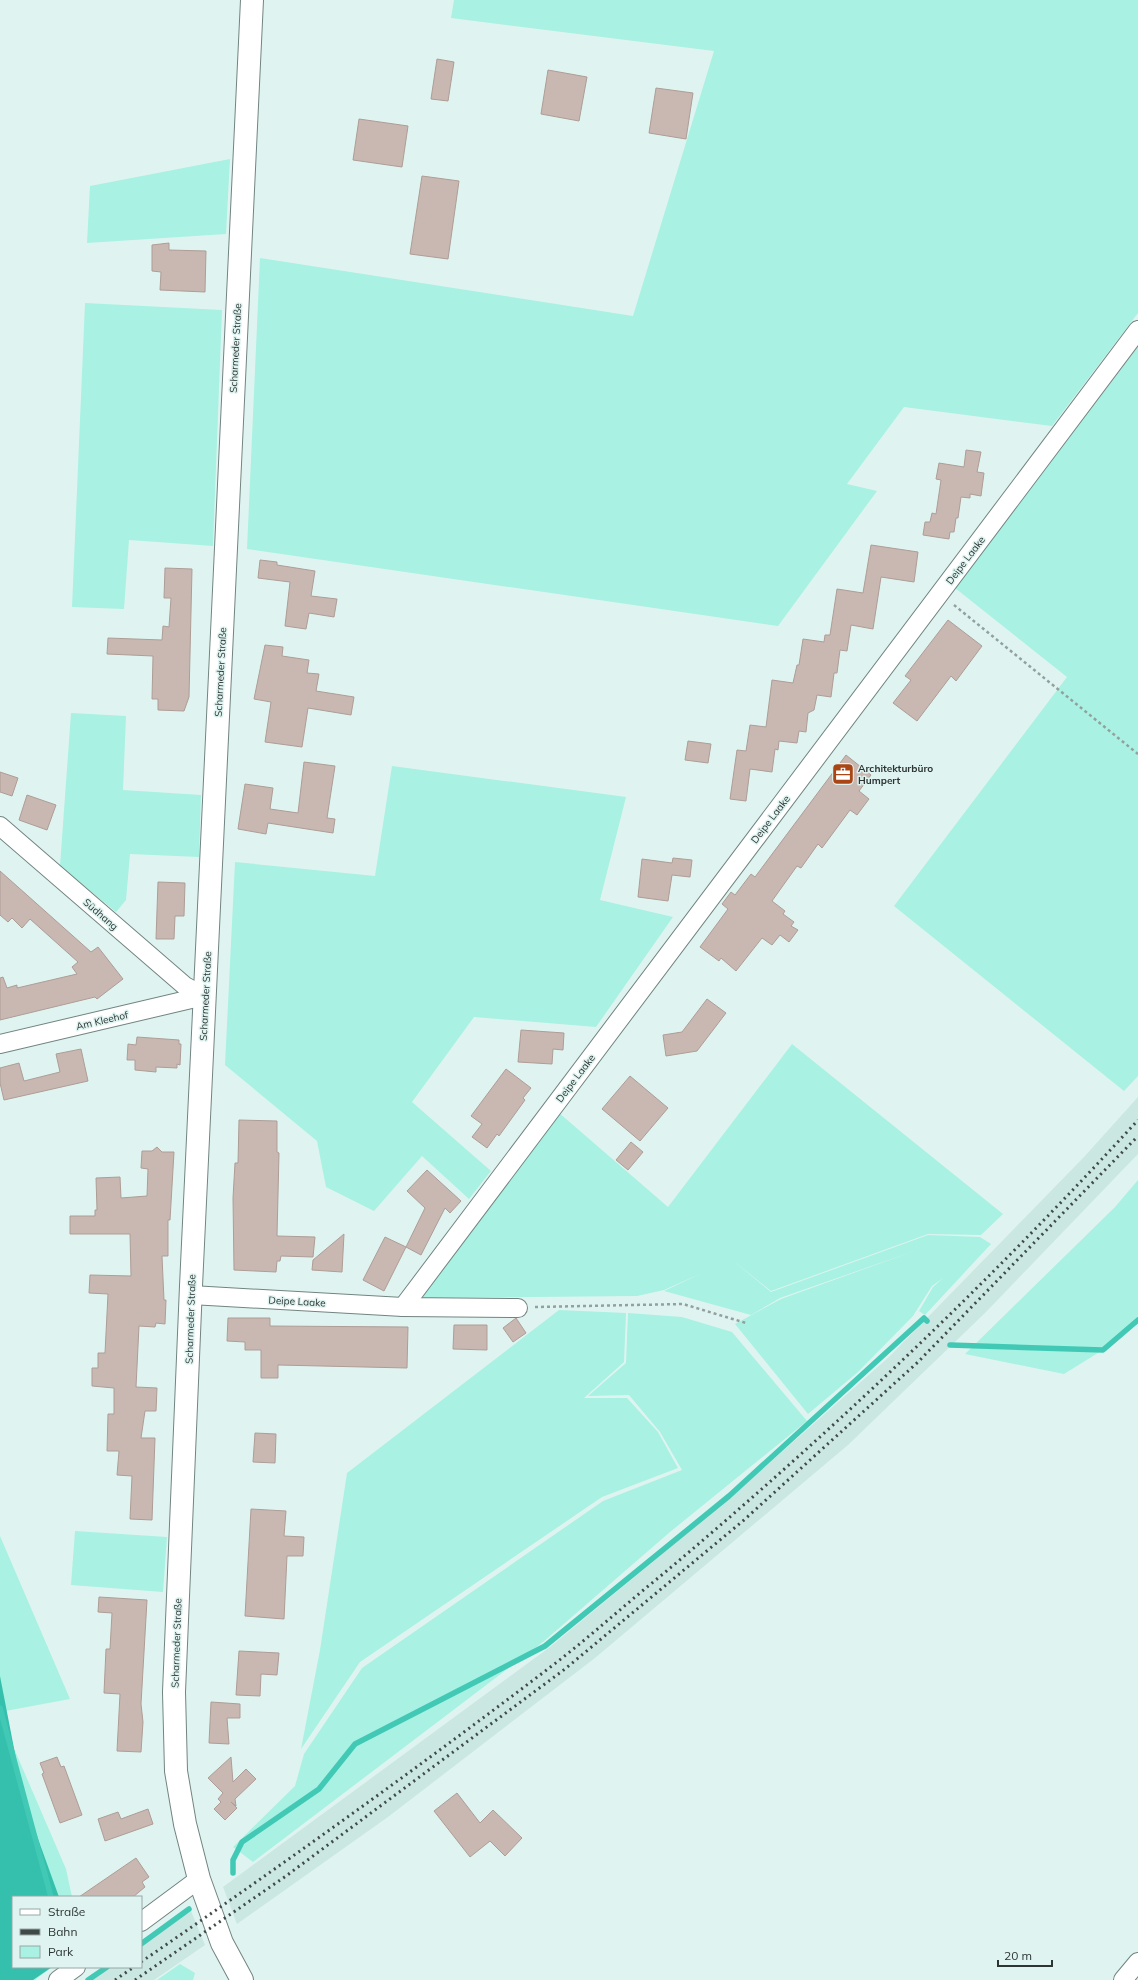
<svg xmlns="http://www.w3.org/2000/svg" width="1138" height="1980" viewBox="0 0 1138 1980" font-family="Mulish,sans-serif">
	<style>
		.built { fill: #cae7e1 }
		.green { fill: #a9f1e3 }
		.forest { fill: #34c0ad }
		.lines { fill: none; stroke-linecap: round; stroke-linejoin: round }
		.stream { stroke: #41c9b5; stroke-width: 5.5 }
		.building { fill: #c9b7b1; stroke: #ae9d97 }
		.street-casing { stroke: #728480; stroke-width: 20 }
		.secondary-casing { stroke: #728480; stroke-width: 24 }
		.path { stroke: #91a19e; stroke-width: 2.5; stroke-dasharray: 3 3; stroke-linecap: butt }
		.street { stroke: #fff; stroke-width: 18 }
		.secondary { stroke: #fff; stroke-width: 22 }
		.rail { stroke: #3f4947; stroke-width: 3; stroke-dasharray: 2 4; stroke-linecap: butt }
		.labels { text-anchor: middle; stroke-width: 3; stroke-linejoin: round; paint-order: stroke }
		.street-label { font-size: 10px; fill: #2d3534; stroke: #dff4f0 }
		.poi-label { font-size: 10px; font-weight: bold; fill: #2d3534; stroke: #dff4f0; text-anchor: start }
	</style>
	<rect width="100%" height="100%" fill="#dff4f0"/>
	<!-- built -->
	<g class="built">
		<polygon points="1138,1097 1138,1154 986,1312 848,1445 595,1658 388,1817 237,1924 223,1887 550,1647 731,1497 890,1356 1084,1157"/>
		<polygon points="191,1911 205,1945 154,1980 90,1980 109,1967 141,1967 141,1945"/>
	</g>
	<!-- green -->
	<g class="green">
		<polygon points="454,0 1138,0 1138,313 1052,426 904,407 847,484 877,491 778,626 247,549 260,258 633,316 714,51 451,18"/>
		<polygon points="230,159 226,234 87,243 90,186"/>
		<polygon points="85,303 222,310 213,546 129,540 124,609 72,607"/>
		<polygon points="1138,347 1138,1076 1124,1091 894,906 1067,677 955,588"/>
		<polygon points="71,713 126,716 123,790 201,795 199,857 130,854 126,900 116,912 60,866"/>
		<polygon points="392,766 626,797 600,900 673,917 596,1027 474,1017 412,1102 491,1171 469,1199 422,1156 374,1211 326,1187 317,1141 225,1065 235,862 375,876"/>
		<polygon points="792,1044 1003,1214 981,1235 928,1234 771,1291 731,1259 771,1292 928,1235 980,1237 991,1244 925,1315 919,1311 933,1287 943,1278 932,1286 913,1316 858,1372 808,1414 735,1324 781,1299 920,1249 780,1298 751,1315 664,1291 702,1273 664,1290 637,1296 420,1298 558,1112 668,1207"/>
		<polygon points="1138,1180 1138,1317 1114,1343 1064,1374 965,1354 1115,1207"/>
		<polygon points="559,1310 626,1313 624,1362 584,1398 627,1398 658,1432 678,1468 602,1497 360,1662 301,1749 320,1650 347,1473"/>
		<polygon points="628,1313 682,1317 732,1332 807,1421 670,1532 543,1642 253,1862 233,1847 295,1786 304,1754 362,1668 603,1501 682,1470 660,1432 629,1395 588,1396 626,1363"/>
		<polygon points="75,1531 167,1537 163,1592 71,1585"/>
		<polygon points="0,1536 70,1699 0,1712"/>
		<polygon points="0,1716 66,1869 72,1897 13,1897 13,1967 52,1967 35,1980 0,1980"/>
		<polygon points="180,1964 195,1973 193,1980 157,1980"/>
	</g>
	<!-- forest -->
	<polygon class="forest" points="0,1676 24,1800 59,1897 13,1897 13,1967 52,1967 33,1980 0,1980"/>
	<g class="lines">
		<!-- stream -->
		<g class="stream">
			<polyline points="950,1345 1103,1350 1138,1320"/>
			<polyline points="0,1708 51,1897"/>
			<polyline points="233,1873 233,1860 242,1842 319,1789 355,1744 545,1646 729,1496 924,1318 927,1321"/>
			<polyline points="141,1944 189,1909"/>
			<polyline points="88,1980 107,1967"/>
		</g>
	</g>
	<!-- building -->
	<g class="building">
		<polygon points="437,59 454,62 448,101 431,99"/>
		<polygon points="548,70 587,77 579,121 541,114"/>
		<polygon points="656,88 693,93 686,139 649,133"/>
		<polygon points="359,119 408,126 402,167 353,160"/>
		<polygon points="422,176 459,181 448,259 410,254"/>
		<polygon points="169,243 169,250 206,251 205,292 160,290 161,272 152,271 152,245"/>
		<polygon points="966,450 981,452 977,472 984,473 981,496 970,494 970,498 961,497 958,518 956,518 954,532 950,532 949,539 923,535 925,522 930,522 932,513 936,514 941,480 936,479 939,463 964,467"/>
		<polygon points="871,545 918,552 914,582 881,577 873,629 851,625 847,651 840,650 837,673 834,673 831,697 817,695 814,710 808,713 806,732 799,731 797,743 779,741 778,750 775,749 772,772 750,769 746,801 730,799 737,750 746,751 750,725 766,727 772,680 793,683 797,665 799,665 803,639 824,642 825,635 830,635 837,589 863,593"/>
		<polygon points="260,560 277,562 277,565 315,571 311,596 337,599 334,617 309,613 306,629 285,626 290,582 258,578"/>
		<polygon points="165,568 192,569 189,697 184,711 158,710 158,699 152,699 153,656 107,654 108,638 162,640 163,626 169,627 171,598 164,598"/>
		<polygon points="948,620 982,646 956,681 951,676 917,721 893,703 911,680 905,676"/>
		<polygon points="265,645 283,647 282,656 309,660 307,673 319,674 316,691 354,697 351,715 308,708 302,747 265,742 271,702 254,699"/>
		<polygon points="688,741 711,744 708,763 685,760"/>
		<polygon points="846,755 871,775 859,791 869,799 857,815 850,810 822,848 818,844 801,868 797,866 772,901 785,911 783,914 794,922 791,926 798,930 789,942 780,935 772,945 762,938 736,971 721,958 719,961 700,947 728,909 722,904 731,892 735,895 751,874 755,877"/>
		<polygon points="304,762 335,766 327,818 335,819 333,833 268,823 266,834 238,829 245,784 273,788 270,809 298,813"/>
		<polygon points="0,772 18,778 12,796 0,792"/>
		<polygon points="27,795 56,805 47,830 19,820"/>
		<polygon points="673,858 692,860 690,877 672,875 668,901 638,897 642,859 672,863"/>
		<polygon points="0,871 91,952 98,947 123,979 97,999 95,997 0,1020 0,978 3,977 7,988 17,985 17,988 77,974 72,967 78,962 30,919 22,928 12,918 8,922 0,915"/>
		<polygon points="158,882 185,883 184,916 175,916 174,939 156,939"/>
		<polygon points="707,999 726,1013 697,1051 666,1056 663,1035 682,1032"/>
		<polygon points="521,1030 564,1033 563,1050 553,1049 552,1064 518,1062"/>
		<polygon points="137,1037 179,1040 179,1044 181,1044 180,1065 177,1064 177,1068 156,1067 156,1072 135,1070 135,1060 127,1060 128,1044 136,1045"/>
		<polygon points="81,1049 88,1081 4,1100 0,1083 0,1068 19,1063 24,1081 60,1072 56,1054"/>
		<polygon points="506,1069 531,1088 523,1098 525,1100 499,1136 497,1134 487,1148 472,1137 482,1124 471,1116"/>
		<polygon points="630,1076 668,1108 640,1141 602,1109"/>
		<polygon points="239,1120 277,1121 277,1152 279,1153 277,1236 315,1237 313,1257 281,1256 280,1261 277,1261 276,1272 234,1270 233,1198 235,1163 238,1163"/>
		<polygon points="631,1142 643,1152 628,1170 616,1160"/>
		<polygon points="157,1147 162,1152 174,1152 170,1220 168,1220 168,1256 162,1256 164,1300 166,1300 165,1324 156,1323 155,1327 139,1326 136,1387 157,1388 156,1411 145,1411 141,1438 155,1438 152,1520 130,1519 132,1476 117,1475 119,1451 107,1451 108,1414 114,1414 114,1388 92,1386 92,1368 98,1368 98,1353 105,1353 108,1294 89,1293 90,1275 131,1276 130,1234 70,1234 70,1216 95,1216 95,1210 97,1210 96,1178 120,1177 121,1198 147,1196 148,1169 141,1168 142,1151 152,1151"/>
		<polygon points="427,1170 461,1201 450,1213 445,1208 421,1255 406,1247 425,1208 407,1191"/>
		<polygon points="344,1234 342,1272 312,1270 313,1260"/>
		<polygon points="385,1237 406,1247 384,1291 363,1280"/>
		<polygon points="228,1318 270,1318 270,1326 408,1327 407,1368 278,1365 278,1378 261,1378 261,1350 245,1350 245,1342 227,1341"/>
		<polygon points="516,1318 526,1333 513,1342 503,1328"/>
		<polygon points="454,1325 487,1325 487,1350 453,1349"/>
		<polygon points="255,1433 276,1434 275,1463 253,1462"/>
		<polygon points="251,1509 286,1511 284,1536 304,1537 303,1556 287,1556 284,1619 245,1616"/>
		<polygon points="99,1597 147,1600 141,1704 143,1722 141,1752 117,1751 120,1694 104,1693 106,1649 110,1649 112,1613 98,1612"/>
		<polygon points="239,1651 279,1653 277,1675 261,1674 260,1696 236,1695"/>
		<polygon points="211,1702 240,1704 240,1718 227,1718 229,1744 209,1743"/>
		<polygon points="57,1757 61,1767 64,1766 82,1815 60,1823 42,1774 44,1773 40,1763"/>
		<polygon points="231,1757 233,1782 246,1769 256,1779 235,1799 236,1806 231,1802 237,1808 225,1820 214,1809 221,1802 218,1799 223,1793 208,1778"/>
		<polygon points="457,1793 480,1823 493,1810 522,1838 505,1856 490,1841 470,1857 434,1811"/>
		<polygon points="148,1809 153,1824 105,1841 98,1819 118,1812 121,1819"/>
		<polygon points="136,1858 149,1877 142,1882 145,1887 133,1897 79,1897"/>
	</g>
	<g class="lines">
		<!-- street casing -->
		<g class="street-casing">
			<g id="street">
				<polyline points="0,826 185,986 204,996"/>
				<polyline points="0,1044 204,996"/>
				<polyline points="191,1295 403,1307 518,1308"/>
				<polyline points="403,1307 1138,330"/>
				<polyline points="141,1922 199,1879"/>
				<polyline points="58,1980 76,1967"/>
				<polyline points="1123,1980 1138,1962"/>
			</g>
		</g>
		<!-- secondary casing -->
		<g class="secondary-casing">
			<polyline id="secondary" points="242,1980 222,1943 199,1879 185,1824 176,1771 174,1692 191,1286 252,0"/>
		</g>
		<!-- path -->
		<g class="path">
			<polyline points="954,605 1138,754"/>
			<polyline points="535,1307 683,1304 746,1323"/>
		</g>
		<!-- street -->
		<use href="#street" class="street"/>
		<!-- secondary -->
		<use href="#secondary" class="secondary"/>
		<!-- rail -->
		<g class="rail">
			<path d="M141,1962C282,1865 421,1766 557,1662C593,1634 627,1603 663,1574C831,1433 990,1282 1138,1120"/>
			<polyline points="115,1980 134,1967"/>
			<polyline points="135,1980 286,1876 565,1669 744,1520 918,1362 1138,1136"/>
		</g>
	</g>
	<!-- icons -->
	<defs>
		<g id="office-square" transform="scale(1.15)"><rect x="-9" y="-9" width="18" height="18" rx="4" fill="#aa4516" stroke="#dff4f0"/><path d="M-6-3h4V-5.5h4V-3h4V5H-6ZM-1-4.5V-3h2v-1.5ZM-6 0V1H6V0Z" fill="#fff"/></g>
	</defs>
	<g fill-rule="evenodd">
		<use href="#office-square" x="843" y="774"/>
	</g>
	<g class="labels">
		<!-- street labels -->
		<g class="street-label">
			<text transform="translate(235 348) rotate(-87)" y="4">Scharmeder Straße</text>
			<text transform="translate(965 560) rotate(-53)" y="4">Deipe Laake</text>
			<text transform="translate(220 672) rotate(-87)" y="4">Scharmeder Straße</text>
			<text transform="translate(770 819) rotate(-53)" y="4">Deipe Laake</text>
			<text transform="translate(101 914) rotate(41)" y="4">Südhang</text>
			<text transform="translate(205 996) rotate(-87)" y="4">Scharmeder Straße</text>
			<text transform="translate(102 1020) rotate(-13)" y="4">Am Kleehof</text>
			<text transform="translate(575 1078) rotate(-53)" y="4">Deipe Laake</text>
			<text transform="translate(297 1301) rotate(3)" y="4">Deipe Laake</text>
			<text transform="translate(190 1319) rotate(-88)" y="4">Scharmeder Straße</text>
			<text transform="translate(176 1643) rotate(-88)" y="4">Scharmeder Straße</text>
		</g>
		<!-- poi labels -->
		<g class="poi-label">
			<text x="858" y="772">Architekturbüro<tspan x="858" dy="12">Humpert</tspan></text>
		</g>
	</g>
	<!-- legend -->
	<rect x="12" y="1896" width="130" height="72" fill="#dff4f0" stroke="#98a8a5"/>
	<rect x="20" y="1909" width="20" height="6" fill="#ffffff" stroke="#98a8a5"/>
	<text x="48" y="1916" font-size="12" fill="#2d3534">Straße</text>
	<rect x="20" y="1929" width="20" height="6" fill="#3f4947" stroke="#98a8a5"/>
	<text x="48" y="1936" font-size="12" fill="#2d3534">Bahn</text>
	<rect x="20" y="1946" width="20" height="12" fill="#a9f1e3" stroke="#98a8a5"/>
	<text x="48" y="1956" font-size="12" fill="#2d3534">Park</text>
	<!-- scale -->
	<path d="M998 1960v6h54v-6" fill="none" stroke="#2d3534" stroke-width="2"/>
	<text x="1004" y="1960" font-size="12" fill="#2d3534" stroke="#dff4f0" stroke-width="3" paint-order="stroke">20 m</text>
</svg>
